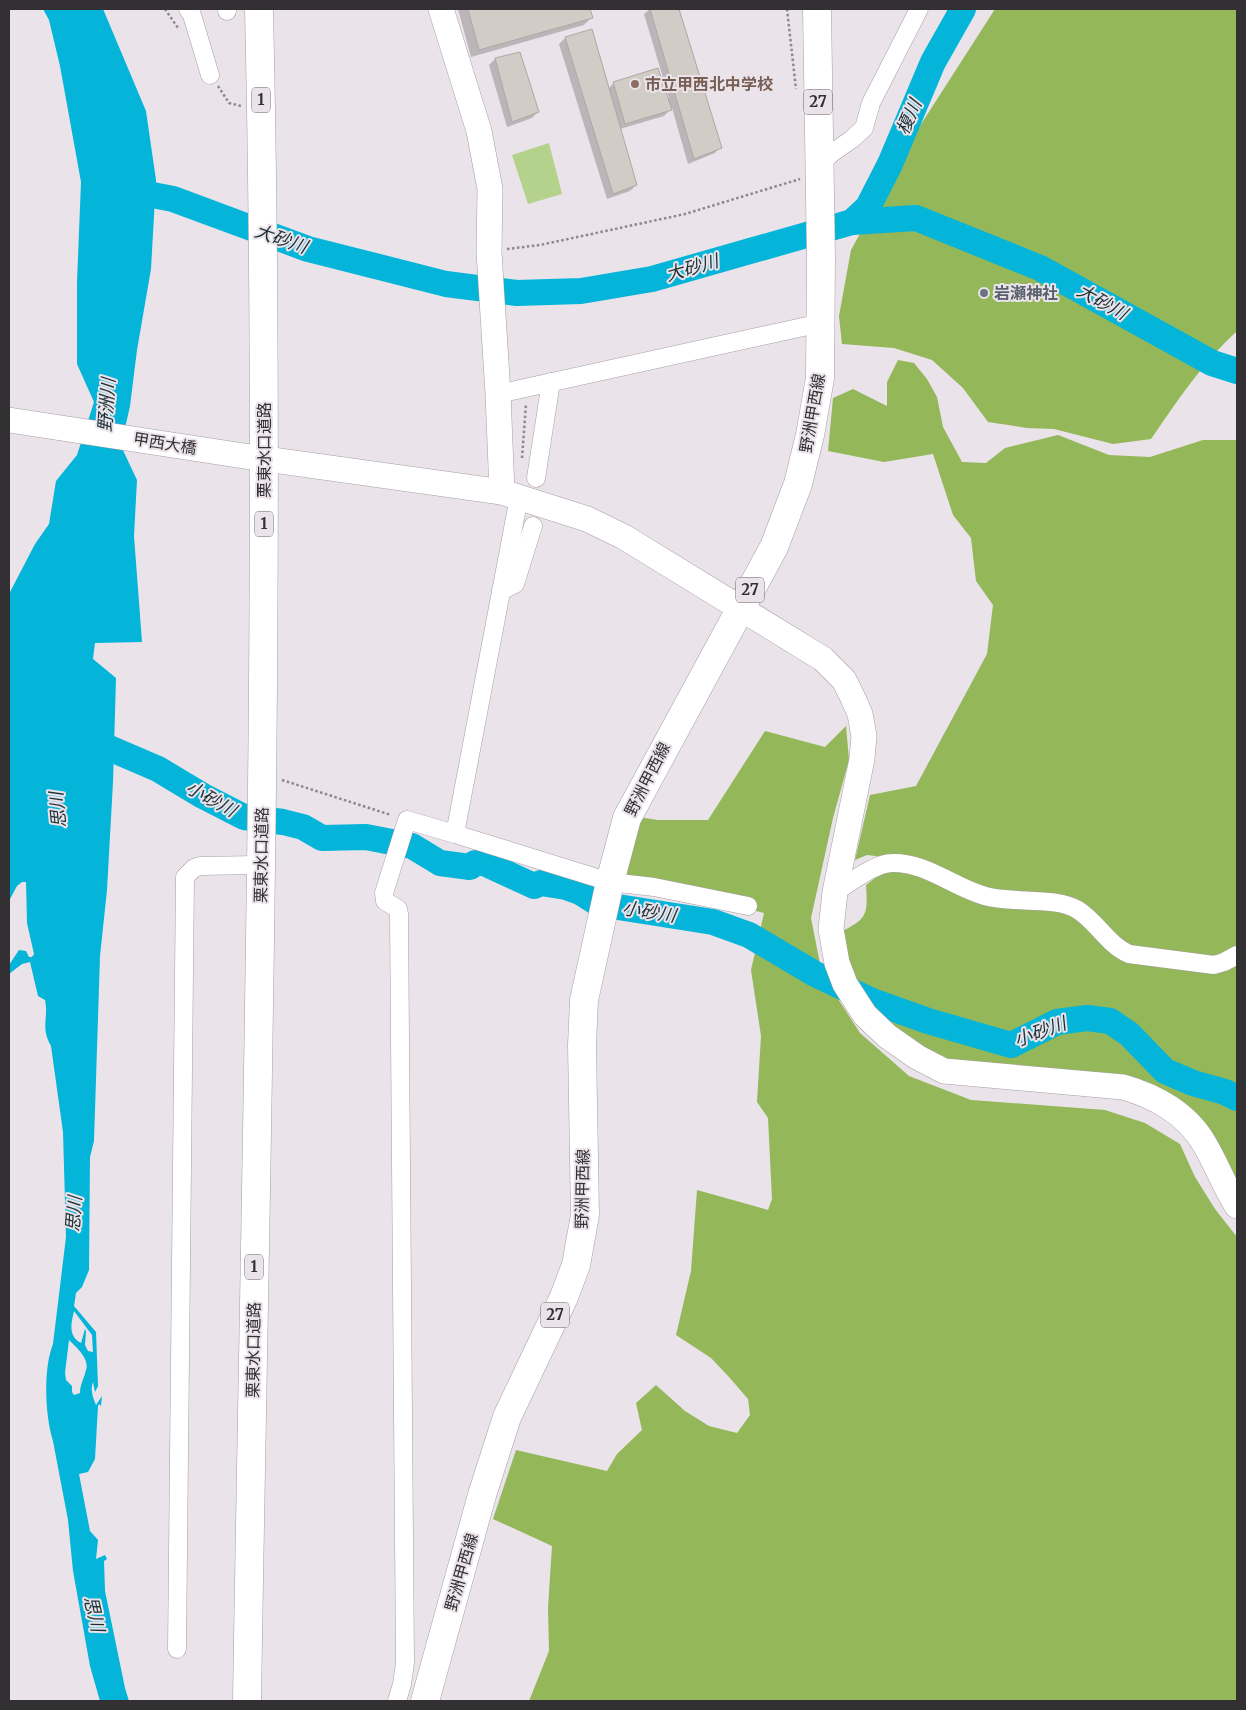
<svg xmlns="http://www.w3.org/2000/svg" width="1246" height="1710" viewBox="0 0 1246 1710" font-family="Merriweather,'Noto Sans JP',serif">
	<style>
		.green { fill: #b5d28c }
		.forest { fill: #93b759 }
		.water { fill: #04b5d9; fill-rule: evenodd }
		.shadow { fill: #0003 }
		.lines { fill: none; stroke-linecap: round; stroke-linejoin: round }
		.river { stroke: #04b5d9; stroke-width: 26 }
		.building { fill: #d1ccc6; stroke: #ada9a2 }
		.street-casing { stroke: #a59fa4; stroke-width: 19 }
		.secondary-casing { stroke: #a59fa4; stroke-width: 26 }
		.primary-casing { stroke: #a59fa4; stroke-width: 29 }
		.highway-casing { stroke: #a59fa4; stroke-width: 29 }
		.path { stroke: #8c888c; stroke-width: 2.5; stroke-dasharray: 2.5 2.5; stroke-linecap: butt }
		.street { stroke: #fff; stroke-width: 18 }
		.secondary { stroke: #fff; stroke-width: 25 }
		.primary { stroke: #fff; stroke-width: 28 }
		.highway { stroke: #fff; stroke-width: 28 }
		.education-dot { fill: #8d6e63; stroke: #eae3e9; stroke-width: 2 }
		.worship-dot { fill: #6b7280; stroke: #eae3e9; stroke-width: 2 }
		.labels { text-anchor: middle; stroke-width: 4; stroke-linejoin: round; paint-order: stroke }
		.shield { fill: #eae3e9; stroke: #696669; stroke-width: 1 }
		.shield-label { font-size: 15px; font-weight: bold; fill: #323032 }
		.education-label { font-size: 16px; font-weight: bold; fill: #785e54; stroke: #eae3e9; text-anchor: start }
		.worship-label { font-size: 16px; font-weight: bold; fill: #5b616d; stroke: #eae3e9; text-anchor: start }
		.street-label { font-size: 16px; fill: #323032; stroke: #eae3e9 }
		.water-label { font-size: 18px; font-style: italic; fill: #1a3138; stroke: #eae3e9 }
	</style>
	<rect width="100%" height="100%" fill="#eae3e9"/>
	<!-- green -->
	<polygon class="green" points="549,143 562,194 528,204 512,155"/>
	<!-- forest -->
	<g class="forest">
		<path d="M995,9H1237V331C1203,362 1177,401 1151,439L1113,444L1054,429L1027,428L988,422L963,388L932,360L894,348L842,344L839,316L851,250L916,132Z"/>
		<path d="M898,360L914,363L927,379L937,397L943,427L962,462L986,463L1005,448L1058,435L1109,455L1150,457L1203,440H1237V1187L1184,1110L934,1057L869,1007L852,973L840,932C867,919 868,915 866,885L900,859L867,855L855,860L870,795L916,786L987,654L993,605L976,581L971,538L953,515L933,454L884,462L828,451L833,398L853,389L887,406V382Z"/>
		<polygon points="846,726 849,760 833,818 811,918 822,974 860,1033 909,1076 971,1100 1105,1110 1145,1123 1180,1144 1195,1177 1215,1209 1237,1237 1237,1701 529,1701 549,1651 548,1608 552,1546 493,1519 516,1450 607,1471 617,1454 642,1430 636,1403 656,1385 685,1411 709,1426 737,1433 750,1415 748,1399 729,1377 711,1358 676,1335 691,1271 697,1190 768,1210 772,1199 768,1118 757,1102 761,1036 751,970 764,913 625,878 638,817 658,820 708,820 765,731 825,747"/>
	</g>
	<!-- water -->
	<path class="water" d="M43,9H103L146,111L156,180L151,269L137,350L130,406L121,446L137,480L134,536L142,642L95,643L93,659L116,678L113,782L107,890L100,956L94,1141L90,1157L89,1270L82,1287L76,1293L74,1306L96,1332L98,1386L95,1392L93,1382C90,1390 93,1398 96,1405L102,1396L101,1406L99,1404L98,1406L95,1459L88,1472L79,1474L90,1531L98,1540L96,1559L105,1555L107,1559L104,1561L105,1591L125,1688L129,1701H100L90,1666L73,1571L68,1520L53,1441C45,1416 43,1369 53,1344L66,1237L63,1132L51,1046C40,1027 49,1018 45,1000L38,996L30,962L22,964L9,974V965L19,950L26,951L29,957H32L34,954L27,923L26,882H22L17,886L9,901V594L35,544L49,524L56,481L77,455L94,402L77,364V282L81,182L60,66L49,20ZM74,1311L92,1335L93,1352L88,1351L85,1345L86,1331L85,1329L81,1343C68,1336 71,1324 74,1311ZM69,1340C76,1347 90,1359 86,1370C84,1379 80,1384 80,1393L74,1395L72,1392V1386L66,1380L65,1373Z"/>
	<!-- shadow -->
	<g class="shadow">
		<polygon points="458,9 589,9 592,17 584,25 471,57"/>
		<polygon points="650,9 677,9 720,147 715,153 688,164 672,108 664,116 620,129 636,185 630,191 607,199 559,44 565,38 608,89 614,83 666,98 669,98 644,14"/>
		<polygon points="495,59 538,112 532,118 507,127 489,65"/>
	</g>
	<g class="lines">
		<!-- river -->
		<g class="river">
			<polyline points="122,189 173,199 308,249 446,284 517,293 581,291 652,279 852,222 916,218 1040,268 1212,363 1237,371"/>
			<polyline points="852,222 868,207 890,164 933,62 963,9"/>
			<polyline points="81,736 158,769 203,796 244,817 283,822 303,827 322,838 366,837 412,846 440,863 470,867 475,863 484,863 534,886 541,883 566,887 580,892 599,904 713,922 749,935 815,974 872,1001 928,1021 1011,1045 1057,1022 1087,1018 1110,1021 1129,1034 1165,1071 1193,1083 1225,1092 1237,1098"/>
		</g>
	</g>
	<!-- building -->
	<g class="building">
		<polygon points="468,9 590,9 593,18 479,50"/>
		<polygon points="650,9 679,9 722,148 694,159"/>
		<polygon points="592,29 637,185 613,194 565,37"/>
		<polygon points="520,52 539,112 512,122 495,58"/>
		<polygon points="658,68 672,110 625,124 613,82"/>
	</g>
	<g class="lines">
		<!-- street casing -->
		<g class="street-casing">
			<g id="street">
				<polyline points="188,9 192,15 210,75"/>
				<polyline points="227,9 227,11"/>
				<polyline points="819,165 832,153 852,139 864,128 871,103 919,9"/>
				<polyline points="498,394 821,323"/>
				<polyline points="536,478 551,382"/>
				<polyline points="501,591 515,584 533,526"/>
				<polyline points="455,834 610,882 654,887 748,906"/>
				<path d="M835,892C850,883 875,863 892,863C926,862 953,887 985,896C1012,904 1055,896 1078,910C1097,922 1108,945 1129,954L1214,965L1224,962L1237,955"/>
				<polyline points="177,1649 185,877 194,868 200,866 260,865"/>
				<polyline points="397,1701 402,1684 405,1663 399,914 398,909 385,901 384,893 407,820 455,834 519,497"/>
			</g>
		</g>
		<!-- secondary casing -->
		<g class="secondary-casing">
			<g id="secondary">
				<polyline points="441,9 479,131 490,189 489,252 498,394 502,492"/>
				<path d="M9,420L244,456L502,492L587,519L624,537L823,659L844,680L852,696L860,714L864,736L862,759L835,892L831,929L837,963L845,984L865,1015L887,1036L917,1057L944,1071L1123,1087C1155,1096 1188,1114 1205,1145C1217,1165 1224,1186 1237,1206"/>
			</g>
		</g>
		<!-- primary casing -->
		<g class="primary-casing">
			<polyline id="primary" points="425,1701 482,1495 507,1417 564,1297 576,1265 585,1215 582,1045 584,1000 610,882 627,818 774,547 798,484 810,435 820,378 821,259 817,9"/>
		</g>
		<!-- highway casing -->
		<g class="highway-casing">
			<path id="highway" d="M247,1701C256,1137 272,573 259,9"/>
		</g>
		<!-- path -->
		<g class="path">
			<polyline points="165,9 178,28"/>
			<polyline points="787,9 796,89"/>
			<polyline points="218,86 229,103 241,106"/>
			<polyline points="507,249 540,245 685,214 800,179"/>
			<polyline points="522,458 526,404"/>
			<polyline points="282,780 391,815"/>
		</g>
		<!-- street -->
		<use href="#street" class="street"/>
		<!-- secondary -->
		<use href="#secondary" class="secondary"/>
		<!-- primary -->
		<use href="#primary" class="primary"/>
		<!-- highway -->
		<use href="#highway" class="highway"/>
	</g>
	<!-- markers -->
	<circle class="education-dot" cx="635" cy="84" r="5"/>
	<circle class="worship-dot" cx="984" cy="293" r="5"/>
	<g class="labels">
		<!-- shield labels -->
		<g class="shield">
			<rect x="252" y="87.5" width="18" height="25" rx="4"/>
			<rect x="804" y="89.5" width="28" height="25" rx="4"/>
			<rect x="255" y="511.5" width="18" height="25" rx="4"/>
			<rect x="736" y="577.5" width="28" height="25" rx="4"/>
			<rect x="245" y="1254.5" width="18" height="25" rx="4"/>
			<rect x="541" y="1302.5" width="28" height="25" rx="4"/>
		</g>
		<g class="shield-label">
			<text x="261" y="105">1</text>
			<text x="818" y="107">27</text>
			<text x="264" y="529">1</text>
			<text x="750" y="595">27</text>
			<text x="254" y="1272">1</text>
			<text x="555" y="1320">27</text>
		</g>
		<!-- education labels -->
		<g class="education-label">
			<text x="645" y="90">市立甲西北中学校</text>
		</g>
		<!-- worship labels -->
		<g class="worship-label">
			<text x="994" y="299">岩瀬神社</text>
		</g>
		<!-- street labels -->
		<g class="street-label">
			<text transform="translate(812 413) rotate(-80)" y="6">野洲甲西線</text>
			<text transform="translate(165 443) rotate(9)" y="6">甲西大橋</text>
			<text transform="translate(264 450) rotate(-90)" y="6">栗東水口道路</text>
			<text transform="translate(647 779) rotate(-63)" y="6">野洲甲西線</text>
			<text transform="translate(261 855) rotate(-89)" y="6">栗東水口道路</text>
			<text transform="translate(582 1189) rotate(-89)" y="6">野洲甲西線</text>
			<text transform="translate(253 1350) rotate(-89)" y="6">栗東水口道路</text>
			<text transform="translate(461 1572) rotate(-74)" y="6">野洲甲西線</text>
		</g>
		<!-- water labels -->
		<g class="water-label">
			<text transform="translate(909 117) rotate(-66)" y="6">榎川</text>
			<text transform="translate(281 239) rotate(19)" y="6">大砂川</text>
			<text transform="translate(692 268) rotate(-16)" y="6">大砂川</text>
			<text transform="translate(1102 302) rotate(29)" y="6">大砂川</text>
			<text transform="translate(107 405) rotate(-86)" y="6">野洲川</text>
			<text transform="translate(211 799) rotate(29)" y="6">小砂川</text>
			<text transform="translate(58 810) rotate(-96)" y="6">思川</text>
			<text transform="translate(649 912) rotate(9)" y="6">小砂川</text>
			<text transform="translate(1040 1032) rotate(-20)" y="6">小砂川</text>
			<text transform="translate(74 1214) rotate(-86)" y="6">思川</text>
			<text transform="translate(94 1614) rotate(77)" y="6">思川</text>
		</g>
	</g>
	<!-- border -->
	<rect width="1246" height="1710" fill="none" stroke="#323032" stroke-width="20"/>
</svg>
